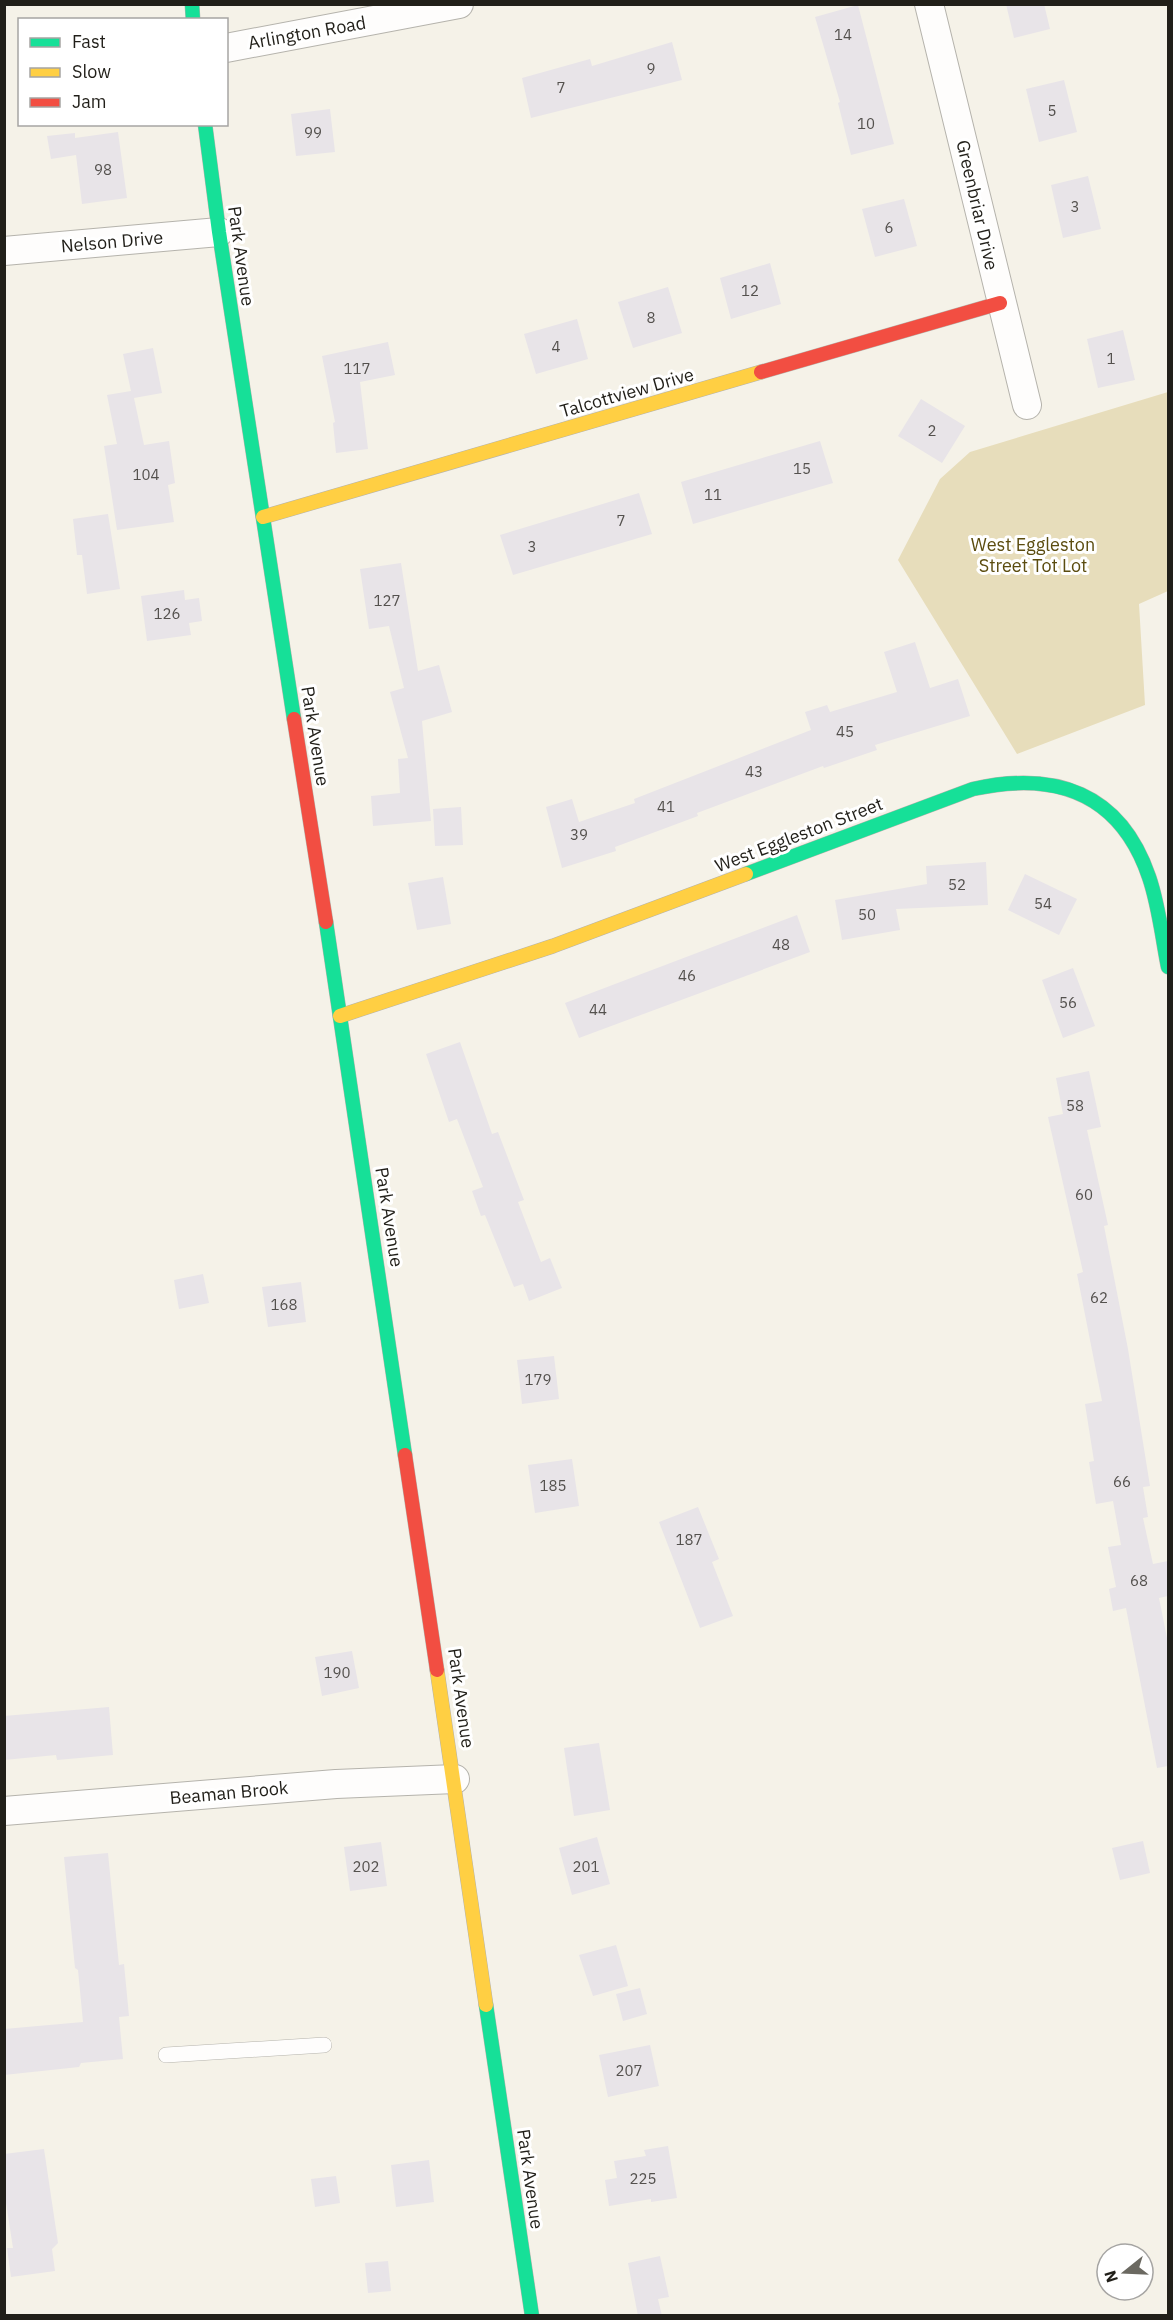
<svg xmlns="http://www.w3.org/2000/svg" width="1173" height="2320" viewBox="0 0 1173 2320" font-family="'IBM Plex Sans',sans-serif">
	<style>
		.green { fill: #e7ddbb }
		.building { fill: #e8e4e8 }
		.lines { fill: none; stroke-linecap: round; stroke-linejoin: round }
		.lane-casing { stroke: #b5b3ac; stroke-width: 16 }
		.street-casing { stroke: #b5b3ac; stroke-width: 30 }
		.fast-casing { stroke: #b5b3ac; stroke-width: 15 }
		.slow-casing { stroke: #b5b3ac; stroke-width: 15 }
		.jam-casing { stroke: #b5b3ac; stroke-width: 15 }
		.lane { stroke: #fefdfc; stroke-width: 15 }
		.street { stroke: #fefdfc; stroke-width: 28 }
		.fast { stroke: #16e098; stroke-width: 14 }
		.slow { stroke: #ffcf43; stroke-width: 14 }
		.jam { stroke: #f24e42; stroke-width: 14 }
		.labels { text-anchor: middle; stroke-width: 6; stroke-linejoin: round; paint-order: stroke }
		.number-label { font-size: 15px; fill: #54514e }
		.street-label { font-size: 18px; fill: #211f19; stroke: #fff }
		.park-label { font-size: 18px; fill: #5b4c0f; stroke: #fff }
	</style>
	<rect width="100%" height="100%" fill="#f5f2e8"/>
	<!-- green -->
	<polygon class="green" points="1168,392 1168,591 1139,604 1145,705 1017,754 898,560 940,479 970,452"/>
	<!-- building -->
	<g class="building">
		<polygon points="1006,4 1044,4 1050,29 1014,38"/>
		<polygon points="858,5 894,144 851,155 838,103 840,102 815,17"/>
		<polygon points="672,42 682,80 531,118 522,78 590,59 592,66"/>
		<polygon points="1064,80 1077,132 1039,142 1026,89"/>
		<polygon points="330,109 335,152 296,156 291,114"/>
		<polygon points="118,132 127,198 82,204 76,155 51,159 47,136 75,133 75,138"/>
		<polygon points="1088,176 1101,229 1063,238 1051,185"/>
		<polygon points="904,199 917,246 875,257 862,209"/>
		<polygon points="770,263 781,304 731,319 720,278"/>
		<polygon points="668,287 682,333 633,348 618,302"/>
		<polygon points="577,319 588,359 536,374 524,334"/>
		<polygon points="1123,330 1135,380 1098,388 1087,339"/>
		<polygon points="388,342 395,375 360,382 368,449 336,453 333,423 335,422 322,356"/>
		<polygon points="153,348 162,393 134,398 144,445 169,441 175,483 168,485 174,522 117,530 104,446 117,444 107,395 131,391 123,354"/>
		<polygon points="921,399 965,426 942,463 898,436"/>
		<polygon points="820,441 833,483 693,524 681,482"/>
		<polygon points="639,493 652,534 513,575 500,535"/>
		<polygon points="108,514 120,589 87,594 82,555 77,555 73,519"/>
		<polygon points="401,563 418,671 439,665 452,712 422,721 431,821 373,826 371,796 400,793 398,759 408,758 390,692 404,688 389,626 369,629 360,569"/>
		<polygon points="184,590 185,600 199,598 202,621 189,623 191,635 147,641 141,596"/>
		<polygon points="915,642 930,688 958,679 970,716 875,745 877,750 824,768 823,766 697,813 698,816 615,847 616,851 562,868 546,807 572,799 579,822 635,803 634,799 811,730 805,712 827,705 830,712 897,692 884,652"/>
		<polygon points="461,807 463,845 435,846 433,809"/>
		<polygon points="986,862 988,905 896,909 900,930 842,940 835,900 927,884 926,866"/>
		<polygon points="1025,874 1077,899 1059,935 1008,910"/>
		<polygon points="443,877 451,924 417,930 408,883"/>
		<polygon points="797,915 810,952 579,1038 565,1003"/>
		<polygon points="1073,968 1095,1026 1063,1038 1042,980"/>
		<polygon points="460,1042 492,1134 498,1132 524,1200 518,1202 541,1262 550,1258 562,1288 529,1301 523,1284 514,1287 485,1215 481,1216 472,1191 483,1187 457,1119 449,1122 426,1054"/>
		<polygon points="1089,1071 1101,1127 1087,1130 1108,1225 1104,1226 1128,1349 1150,1486 1143,1487 1148,1517 1143,1518 1153,1564 1168,1561 1168,1596 1159,1598 1168,1643 1168,1766 1157,1768 1126,1608 1113,1611 1109,1589 1116,1587 1108,1547 1121,1545 1113,1501 1096,1504 1089,1462 1094,1461 1085,1404 1102,1401 1077,1274 1083,1272 1048,1117 1063,1114 1056,1078"/>
		<polygon points="203,1274 209,1303 179,1309 174,1280"/>
		<polygon points="301,1282 306,1322 268,1327 262,1287"/>
		<polygon points="554,1356 559,1399 522,1404 517,1360"/>
		<polygon points="572,1459 579,1506 535,1513 528,1465"/>
		<polygon points="698,1507 719,1559 712,1562 733,1616 700,1628 659,1522"/>
		<polygon points="352,1651 359,1688 322,1696 315,1657"/>
		<polygon points="109,1707 113,1755 57,1760 56,1755 4,1760 4,1716"/>
		<polygon points="599,1743 610,1810 574,1816 564,1748"/>
		<polygon points="597,1837 610,1884 572,1895 559,1848"/>
		<polygon points="1143,1841 1150,1873 1120,1880 1112,1848"/>
		<polygon points="381,1842 387,1886 350,1891 344,1847"/>
		<polygon points="108,1853 119,1965 124,1964 129,2016 119,2017 123,2059 81,2063 79,2067 4,2075 4,2029 83,2022 78,1970 75,1968 64,1857"/>
		<polygon points="616,1945 628,1986 593,1996 579,1955"/>
		<polygon points="640,1988 647,2014 623,2021 616,1994"/>
		<polygon points="650,2045 659,2086 608,2097 599,2055"/>
		<polygon points="668,2146 677,2198 651,2202 651,2199 609,2206 605,2180 617,2178 614,2161 646,2156 644,2150"/>
		<polygon points="44,2149 58,2243 52,2249 55,2271 11,2277 7,2248 13,2248 4,2190 4,2154"/>
		<polygon points="429,2160 434,2202 396,2207 391,2165"/>
		<polygon points="336,2176 340,2203 315,2207 311,2179"/>
		<polygon points="660,2256 669,2297 658,2299 662,2316 638,2316 628,2263"/>
		<polygon points="388,2261 391,2291 368,2293 365,2263"/>
	</g>
	<g class="lines">
		<!-- lane casing -->
		<g class="lane-casing">
			<polyline id="lane" points="166,2055 324,2045"/>
		</g>
		<!-- street casing -->
		<g class="street-casing">
			<g id="street">
				<polyline points="929,4 1027,405"/>
				<polyline points="226,48 459,4"/>
				<polyline points="4,251 219,232"/>
				<polyline points="4,1811 336,1784 455,1779"/>
			</g>
		</g>
		<!-- fast casing -->
		<g class="fast-casing">
			<g id="fast">
				<polyline points="192,4 193,20"/>
				<polyline points="205,124 219,232 294,719"/>
				<path d="M746,874L973,789C1055,771 1120,792 1149,877C1159,906 1162,937 1168,967"/>
				<polyline points="326,922 405,1455"/>
				<polyline points="486,2005 532,2316"/>
			</g>
		</g>
		<!-- slow casing -->
		<g class="slow-casing">
			<g id="slow">
				<polyline points="263,517 761,372"/>
				<polyline points="340,1016 553,946 746,874"/>
				<polyline points="437,1670 486,2005"/>
			</g>
		</g>
		<!-- jam casing -->
		<g class="jam-casing">
			<g id="jam">
				<polyline points="761,372 1000,303"/>
				<polyline points="294,719 326,922"/>
				<polyline points="405,1455 437,1670"/>
			</g>
		</g>
		<!-- lane -->
		<use href="#lane" class="lane"/>
		<!-- street -->
		<use href="#street" class="street"/>
		<!-- fast -->
		<use href="#fast" class="fast"/>
		<!-- slow -->
		<use href="#slow" class="slow"/>
		<!-- jam -->
		<use href="#jam" class="jam"/>
	</g>
	<g class="labels">
		<!-- number labels -->
		<g class="number-label">
			<text x="843" y="40">14</text>
			<text x="651" y="74">9</text>
			<text x="561" y="93">7</text>
			<text x="1052" y="116">5</text>
			<text x="866" y="129">10</text>
			<text x="313" y="138">99</text>
			<text x="103" y="175">98</text>
			<text x="1075" y="212">3</text>
			<text x="889" y="233">6</text>
			<text x="750" y="296">12</text>
			<text x="651" y="323">8</text>
			<text x="556" y="352">4</text>
			<text x="1111" y="364">1</text>
			<text x="357" y="374">117</text>
			<text x="932" y="436">2</text>
			<text x="802" y="474">15</text>
			<text x="146" y="480">104</text>
			<text x="713" y="500">11</text>
			<text x="621" y="526">7</text>
			<text x="532" y="552">3</text>
			<text x="387" y="606">127</text>
			<text x="167" y="619">126</text>
			<text x="845" y="737">45</text>
			<text x="754" y="777">43</text>
			<text x="666" y="812">41</text>
			<text x="579" y="840">39</text>
			<text x="957" y="890">52</text>
			<text x="1043" y="909">54</text>
			<text x="867" y="920">50</text>
			<text x="781" y="950">48</text>
			<text x="687" y="981">46</text>
			<text x="1068" y="1008">56</text>
			<text x="598" y="1015">44</text>
			<text x="1075" y="1111">58</text>
			<text x="1084" y="1200">60</text>
			<text x="1099" y="1303">62</text>
			<text x="284" y="1310">168</text>
			<text x="538" y="1385">179</text>
			<text x="1122" y="1487">66</text>
			<text x="553" y="1491">185</text>
			<text x="689" y="1545">187</text>
			<text x="1139" y="1586">68</text>
			<text x="337" y="1678">190</text>
			<text x="366" y="1872">202</text>
			<text x="586" y="1872">201</text>
			<text x="629" y="2076">207</text>
			<text x="643" y="2184">225</text>
		</g>
		<!-- street labels -->
		<g class="street-label">
			<text transform="translate(307 33) rotate(-10)" y="6">Arlington Road</text>
			<text transform="translate(977 205) rotate(77)" y="6">Greenbriar Drive</text>
			<text transform="translate(112 242) rotate(-5)" y="6">Nelson Drive</text>
			<text transform="translate(241 256) rotate(82)" y="6">Park Avenue</text>
			<text transform="translate(627 393) rotate(-16)" y="6">Talcottview Drive</text>
			<text transform="translate(315 736) rotate(81)" y="6">Park Avenue</text>
			<text transform="translate(799 835) rotate(-21)" y="6">West Eggleston Street</text>
			<text transform="translate(389 1217) rotate(81)" y="6">Park Avenue</text>
			<text transform="translate(461 1698) rotate(82)" y="6">Park Avenue</text>
			<text transform="translate(229 1793) rotate(-5)" y="6">Beaman Brook</text>
			<text transform="translate(530 2179) rotate(82)" y="6">Park Avenue</text>
		</g>
		<!-- park labels -->
		<g class="park-label">
			<text x="1033" y="551">West Eggleston<tspan x="1033" dy="21">Street Tot Lot</tspan></text>
		</g>
	</g>
	<!-- border -->
	<rect width="1173" height="2320" fill="none" stroke="#211f19" stroke-width="12"/>
	<!-- legend -->
	<rect x="18" y="18" width="210" height="108" fill="#ffffff" stroke="#a6a5a3" stroke-width="1.5"/>
	<rect x="30" y="38" width="30" height="9" fill="#16e098" stroke="#a6a5a3" stroke-width="1.5"/>
	<text x="72" y="48" font-size="18" fill="#211f19">Fast</text>
	<rect x="30" y="68" width="30" height="9" fill="#ffcf43" stroke="#a6a5a3" stroke-width="1.5"/>
	<text x="72" y="78" font-size="18" fill="#211f19">Slow</text>
	<rect x="30" y="98" width="30" height="9" fill="#f24e42" stroke="#a6a5a3" stroke-width="1.5"/>
	<text x="72" y="108" font-size="18" fill="#211f19">Jam</text>
	<!-- north arrow -->
	<g transform="translate(1125 2272) rotate(252)"><circle r="28" fill="#ffffff" stroke="#a6a5a3" stroke-width="1.5"/>
	<path d="M0-4.5L10 22L0 15L-10 22Z" fill="#6b6961"/>
	<text y="-9" font-size="16" font-weight="bold" text-anchor="middle" fill="#211f19">N</text>
	</g>
</svg>
